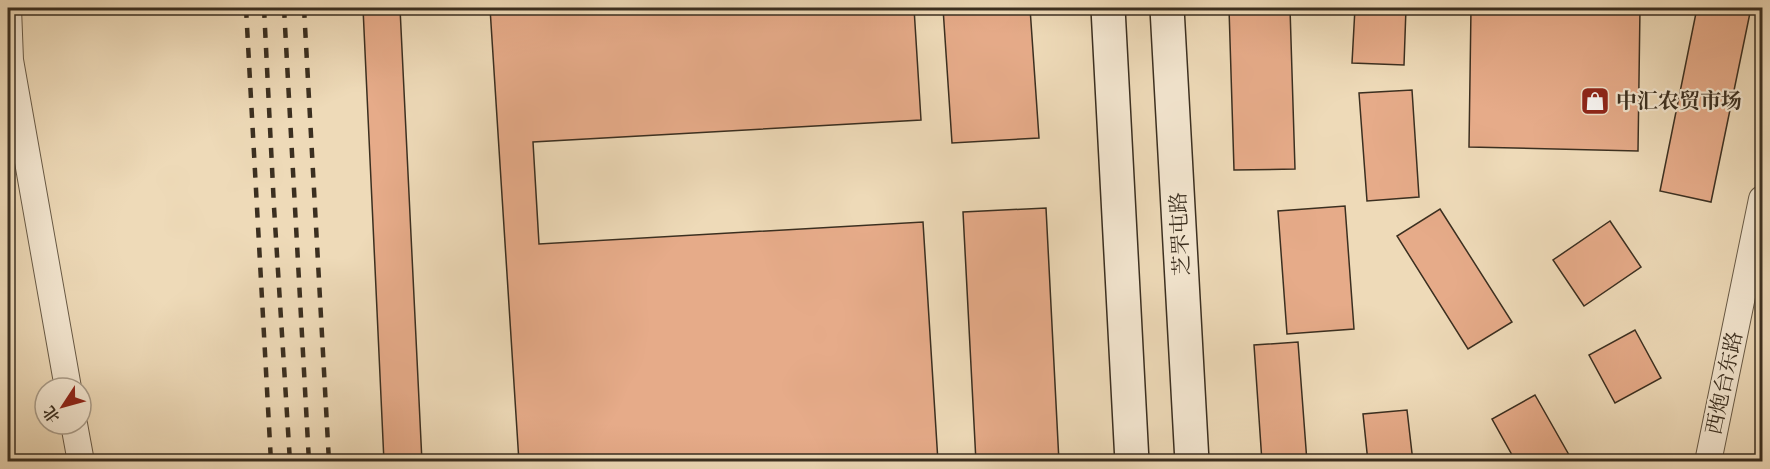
<svg xmlns="http://www.w3.org/2000/svg" width="1770" height="469" viewBox="0 0 1770 469" font-family="'Sorts Mill Goudy','Noto Serif SC',serif">
	<style>
		.building { fill: #e6ab89; stroke: #3b2f20; stroke-width: 1.5 }
		.lines { fill: none; stroke-linecap: round; stroke-linejoin: round }
		.minor-casing { stroke: #685a46; stroke-width: 28 }
		.secondary-casing { stroke: #3b2f20; stroke-width: 36 }
		.minor { stroke: #f4e7d1; stroke-width: 26 }
		.secondary { stroke: #f4e7d1; stroke-width: 33 }
		.rail { stroke: #3b2f20; stroke-width: 4.5; stroke-dasharray: 10 10; stroke-linecap: butt }
		.labels { text-anchor: middle; stroke-width: 4.5; stroke-linejoin: round; paint-order: stroke }
		.poi-label { font-size: 21px; font-weight: bold; fill: #3b2f20; stroke: #f4e7d1; text-anchor: start }
		.street-label { font-size: 21px; fill: #3b2f20; stroke: #f4e7d1 }
	</style>
	<rect width="100%" height="100%" fill="#eedab8"/>
	<filter id="stains"><feTurbulence type="fractalNoise" baseFrequency=".00333" numOctaves="4"/><feColorMatrix values="0 0 0 0 .2 0 0 0 0 .09 0 0 0 0 .02 0 0 0 .5 -.17"/></filter>
	<radialGradient id="worn" r=".72"><stop offset=".6" stop-color="#630" stop-opacity="0"/><stop offset="1" stop-color="#630" stop-opacity=".3"/></radialGradient>
	<!-- building -->
	<g class="building">
		<polygon points="363,8 400,8 422,462 384,462"/>
		<polygon points="490,8 914,8 921,120 533,142 539,244 923,222 938,462 519,462"/>
		<polygon points="943,8 1030,8 1039,138 952,143"/>
		<polygon points="1229,8 1290,8 1295,169 1234,170"/>
		<polygon points="1355,8 1406,8 1404,65 1352,63"/>
		<polygon points="1471,8 1640,8 1638,151 1469,147"/>
		<polygon points="1697,8 1751,8 1711,202 1660,191"/>
		<polygon points="1412,90 1419,197 1367,201 1359,93"/>
		<polygon points="1345,206 1354,329 1287,334 1278,211"/>
		<polygon points="1046,208 1059,462 976,462 963,212"/>
		<polygon points="1440,209 1512,322 1468,349 1397,236"/>
		<polygon points="1610,221 1641,267 1584,306 1553,260"/>
		<polygon points="1635,330 1661,378 1615,403 1589,355"/>
		<polygon points="1298,342 1307,462 1262,462 1254,345"/>
		<polygon points="1535,395 1573,462 1516,462 1492,419"/>
		<polygon points="1407,410 1413,462 1368,462 1363,414"/>
		<polygon points="1762,417 1762,462 1754,462"/>
	</g>
	<g class="lines">
		<!-- minor casing -->
		<g class="minor-casing">
			<g id="minor">
				<polyline points="8,8 10,60 68,388"/>
				<polyline points="74,424 81,462"/>
				<polyline points="1708,462 1762,199"/>
			</g>
		</g>
		<!-- secondary casing -->
		<g class="secondary-casing">
			<g id="secondary">
				<polyline points="1108,8 1132,462"/>
				<polyline points="1167,8 1192,462"/>
			</g>
		</g>
		<!-- minor -->
		<use href="#minor" class="minor"/>
		<!-- secondary -->
		<use href="#secondary" class="secondary"/>
		<!-- rail -->
		<g class="rail">
			<polyline points="246,8 271,462"/>
			<polyline points="264,8 274,207 290,462"/>
			<polyline points="284,8 309,462"/>
			<polyline points="304,8 329,462"/>
		</g>
	</g>
	<!-- icons -->
	<defs>
		<g id="shop-square" transform="scale(1.5)"><rect x="-9" y="-9" width="18" height="18" rx="4" fill="#8f2418" stroke="#f4e7d1"/><path d="M-5-2.5h2.3a2.7 3.5 0 0 1 5.4 0H5L5.5 6h-11ZM-1.5-2.5h3a1.5 2.3 0 0 0-3 0Z" fill="#fff"/></g>
	</defs>
	<g fill-rule="evenodd">
		<use href="#shop-square" x="1595" y="101"/>
	</g>
	<g class="labels">
		<!-- poi labels -->
		<g class="poi-label">
			<text x="1616" y="108">中汇农贸市场</text>
		</g>
		<!-- street labels -->
		<g class="street-label">
			<text transform="translate(1180 234) rotate(-93)" y="7">芝罘屯路</text>
			<text transform="translate(1724 383) rotate(-78)" y="7">西炮台东路</text>
		</g>
	</g>
	<!-- margin -->
	<rect width="1770" height="469" fill="none" stroke="#eedab8" stroke-width="30"/>
	<rect x="9" y="9" width="1752" height="451" fill="none" stroke="#3b2f20" stroke-width="3"/>
	<rect x="15" y="15" width="1740" height="439" fill="none" stroke="#3b2f20" stroke-width="1.5"/>
	<!-- north arrow -->
	<g transform="translate(63 406) rotate(234)"><circle r="28" fill="#f4e7d1" stroke="#aa9d8a" stroke-width="1.5"/>
	<path d="M0-4.5L10 22L0 15L-10 22Z" fill="#8f2418"/>
	<text y="-9" font-size="16" font-weight="bold" text-anchor="middle" fill="#3b2f20">北</text>
	</g>
	<rect width="100%" height="100%" filter="url(#stains)"/>
	<rect width="100%" height="100%" fill="url(#worn)"/>
</svg>
